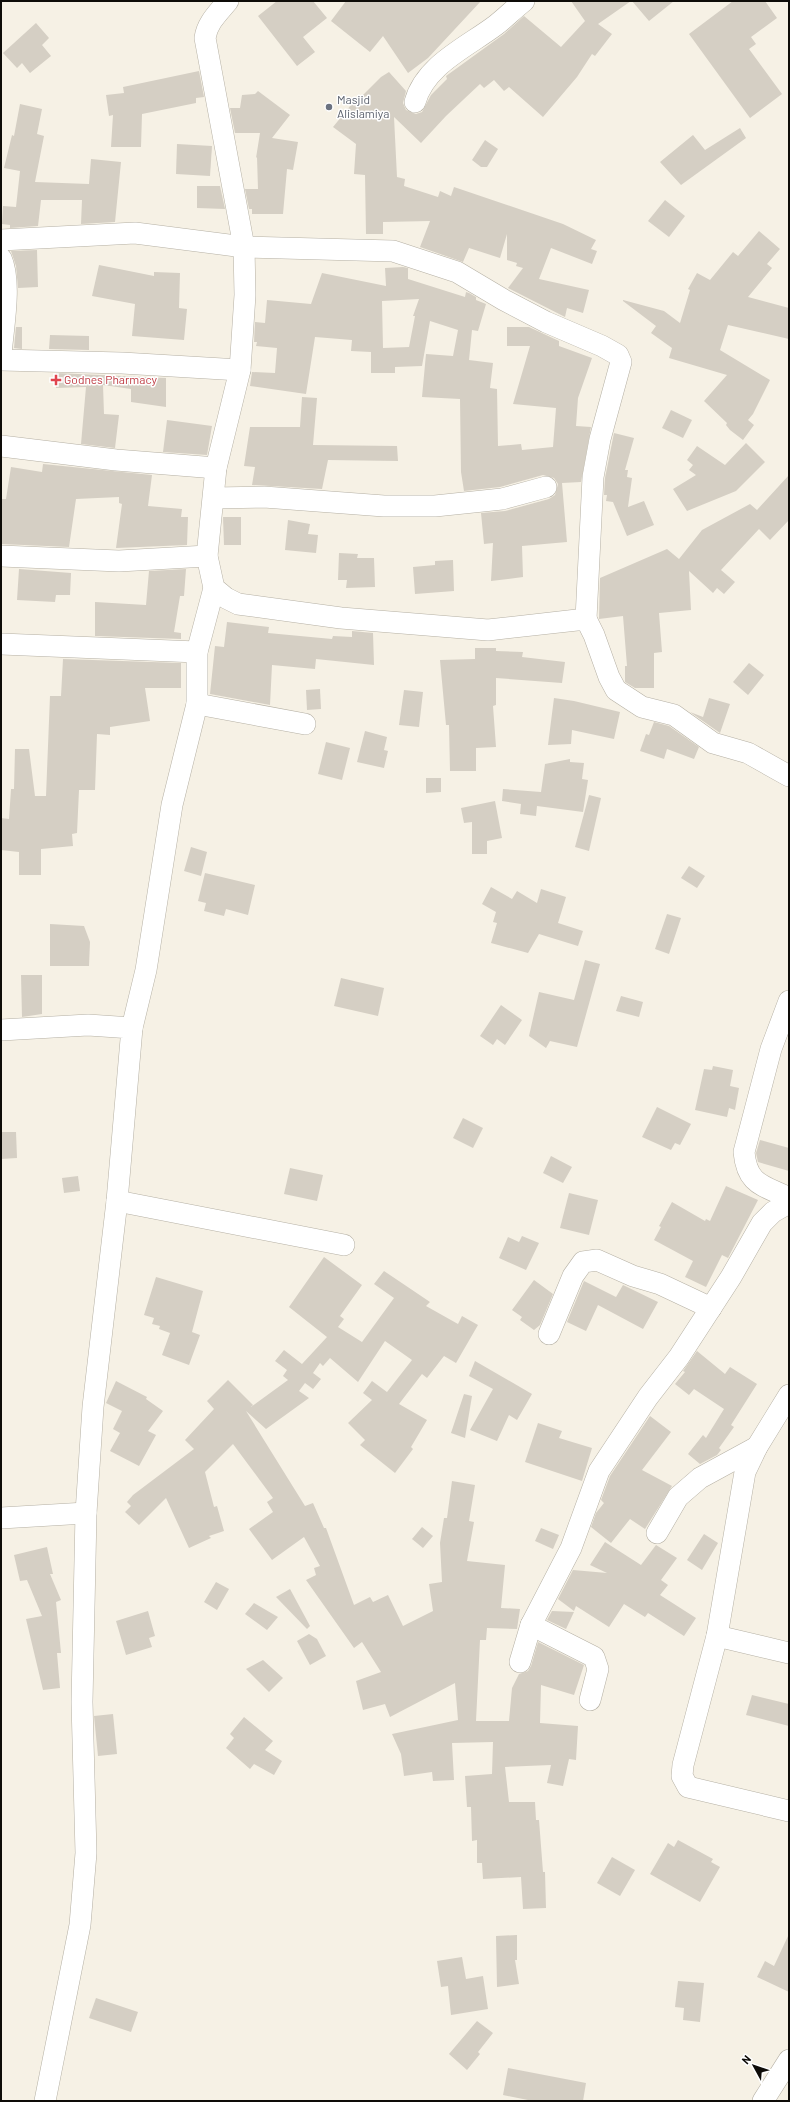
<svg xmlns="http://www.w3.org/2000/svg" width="790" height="2102" viewBox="0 0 790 2102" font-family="Barlow,sans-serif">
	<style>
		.building { fill: #d5cfc4; fill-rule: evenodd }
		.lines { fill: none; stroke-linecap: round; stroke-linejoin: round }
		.minor-casing { stroke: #b5b0a4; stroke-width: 22 }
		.minor { stroke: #fff; stroke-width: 21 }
		.worship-dot { fill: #6b7280; stroke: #fff; stroke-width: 1.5 }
		.health-dot { fill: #e0444e; stroke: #fff; stroke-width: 1.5 }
		.labels { text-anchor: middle; stroke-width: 3; stroke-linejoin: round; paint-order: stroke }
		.worship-label { font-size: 12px; fill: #5b616d; stroke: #fff; text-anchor: start }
		.health-label { font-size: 12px; fill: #be3a42; stroke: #fff; text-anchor: start }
	</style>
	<rect width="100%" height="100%" fill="#f6f1e5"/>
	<!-- building -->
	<g class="building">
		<polygon points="277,1 313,1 327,18 303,37 315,52 297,66 258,16"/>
		<polygon points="346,1 481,1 428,58 408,73 383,36 370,52 331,21"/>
		<polygon points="571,1 631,1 598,24 612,34 595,56 592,54 577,77 543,117 509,87 504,91 494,80 484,88 480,84 446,116 421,143 394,117 397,177 405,179 404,186 438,197 440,191 451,196 454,187 563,224 596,240 591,249 597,251 592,264 551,248 539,279 589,290 583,313 567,308 565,317 508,288 523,268 516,266 517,263 507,260 507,234 500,258 469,248 463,262 420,247 430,221 383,222 383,234 366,234 365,175 354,174 356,144 333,127 355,100 357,101 381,77 389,72 406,91 403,103 406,110 416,114 422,112 431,95 447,79 446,76 504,34 524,16 561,47 585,21"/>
		<polygon points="632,1 674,1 649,21"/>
		<polygon points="733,1 765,1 777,18 751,37 756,44 749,49 782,94 750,118 689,34"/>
		<polygon points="36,23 49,38 42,45 51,56 30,73 22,63 17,68 3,53"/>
		<polygon points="199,71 204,97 196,98 196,103 142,114 141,147 111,147 113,115 109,116 106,95 124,93 123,87"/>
		<polygon points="258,91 290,115 272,138 298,142 293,170 287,169 283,214 252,214 252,209 249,209 245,189 258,189 257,157 256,158 260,133 235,133 230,108 240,108 242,95 255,94"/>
		<polygon points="20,104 42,109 37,134 44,136 35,182 89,184 91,159 121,162 115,222 81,224 82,200 41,200 38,226 10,228 10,225 2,224 3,206 16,207 20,171 4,168 12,135 14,136"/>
		<polygon points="740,128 746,138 681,185 660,162 693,135 705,150"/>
		<polygon points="485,140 498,149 487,167 481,167 472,160"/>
		<polygon points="177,144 212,146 210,176 176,174"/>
		<polygon points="197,186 220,186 225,209 197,208"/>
		<polygon points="665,200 685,216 669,237 648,221"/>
		<polygon points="759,231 780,249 767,264 772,268 748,297 789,308 789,339 728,325 720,350 770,380 753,414 748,420 754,425 743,440 730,430 726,425 727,423 704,401 727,375 669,358 672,348 651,333 656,326 623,301 623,300 664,311 680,323 690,290 688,289 697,273 710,280 733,252 738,256"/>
		<polygon points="37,250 38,287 18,288 16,266 11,251"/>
		<polygon points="99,265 154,276 154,272 180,273 179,308 187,309 184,340 132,336 135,304 92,296"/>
		<path d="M403,267L408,268V279L465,297L466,292L469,293L476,297V300L486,304L478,331L472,330L469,360L493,363L490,388L497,389L498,446L521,444L522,450L553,447L556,408L513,404L530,346H507V327H529L559,341V346L592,358L578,398L576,426L591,427L581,482L562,483L567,542L522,546L523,577L491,581L493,543L484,544L481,513L505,511L549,499L555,495L558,484L554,478L543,475L500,487L464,491L461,472L460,399L422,397L426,354L453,356L458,330L430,321L422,366L395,367V373H371V352L351,351L352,340L315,337L306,394L250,386L252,372L275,373L277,348L256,346L257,342H254L255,322L265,323L267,300L311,304L322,273L386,286L385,268ZM419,299L413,316H415L409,347L383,348L382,301Z"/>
		<polygon points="16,327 22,327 22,349 14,348"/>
		<polygon points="50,335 89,336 89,350 49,349"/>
		<polygon points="56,373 166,378 166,407 131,402 131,389 103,385 104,414 119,415 115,448 81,444 86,387 56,388"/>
		<polygon points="302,397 317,398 313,445 397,446 398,461 328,460 322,489 252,485 255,467 244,466 250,427 300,427"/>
		<polygon points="671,410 692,420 683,438 662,428"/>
		<polygon points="167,420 212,426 207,455 163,452"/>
		<polygon points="614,433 634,438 625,470 628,470 627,477 632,478 628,507 644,501 654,525 627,536 613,502 606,501 607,495 604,495 605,478"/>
		<polygon points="746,443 765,462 736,491 687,511 673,489 696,475 689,470 693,465 687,460 697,446 725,465"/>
		<polygon points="43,464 152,475 148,506 182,509 181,517 188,517 187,545 116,548 122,504 119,503 119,497 76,499 69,547 1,544 1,499 6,499 11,467 42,472"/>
		<polygon points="789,475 789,520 770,540 759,529 721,570 735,582 724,594 717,588 713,593 689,571 691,610 659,613 662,652 654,653 654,688 635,688 625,682 625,666 627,666 623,616 599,619 600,578 667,549 679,559 702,530 750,504 757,510"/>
		<polygon points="223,517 241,517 241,545 224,545"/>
		<polygon points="288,520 310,524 308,534 318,535 316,553 285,550"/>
		<polygon points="339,553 358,554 357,558 374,558 375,587 346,588 347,580 338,580"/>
		<polygon points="453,560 454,591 415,594 413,567 435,565 435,561"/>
		<polygon points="19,569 71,573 70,595 56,595 55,602 17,600"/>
		<polygon points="186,569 184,596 180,596 174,632 181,633 181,639 95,636 95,602 146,605 149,571"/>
		<polygon points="227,622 269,627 268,633 332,639 333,636 352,637 352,631 373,633 374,665 316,659 315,669 272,665 270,705 210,694 215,646 224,647"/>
		<polygon points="475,648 496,648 496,651 523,652 522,657 565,662 562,683 496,678 496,705 493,706 496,747 476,748 476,771 450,771 449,725 446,725 440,660 475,659"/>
		<polygon points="63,659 181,663 181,688 145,688 150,721 110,727 110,735 97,734 95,790 79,790 77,833 72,834 73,846 41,849 41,875 19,875 19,852 1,850 1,818 9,819 11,789 14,789 15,749 29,749 35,796 46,796 50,696 61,696"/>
		<polygon points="749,663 764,675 748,695 733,682"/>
		<polygon points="320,689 321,709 307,710 306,690"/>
		<polygon points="404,690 423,692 419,727 399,725"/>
		<polygon points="554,698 574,701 620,712 614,739 572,730 571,744 548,745"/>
		<polygon points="709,698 730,704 720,733 690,712 703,717"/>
		<polygon points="654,722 669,726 699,747 694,759 667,749 664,759 640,751 646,734 649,735"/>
		<polygon points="365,731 387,737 384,750 388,751 384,768 357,762"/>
		<polygon points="326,742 350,748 342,780 318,774"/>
		<polygon points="570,759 570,762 584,763 582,779 588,780 583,812 537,806 536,816 520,814 521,804 502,801 503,789 541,792 545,764"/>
		<polygon points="426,778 441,778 441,792 426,793"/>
		<polygon points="589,795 601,798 589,851 575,847"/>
		<polygon points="495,801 502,838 487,841 487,854 472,854 472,822 464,823 461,808"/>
		<polygon points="191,847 207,852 201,876 184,871"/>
		<polygon points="689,866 705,876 697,888 681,878"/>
		<polygon points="205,873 255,885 248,915 226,909 224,916 204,911 206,903 198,901"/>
		<polygon points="491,887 512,899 517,891 537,903 541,889 566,897 558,923 583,931 578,946 539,934 528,953 491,943 497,923 493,922 496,912 482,904"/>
		<polygon points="667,914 681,918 669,954 655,949"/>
		<polygon points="50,924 84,926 90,942 89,966 50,966"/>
		<polygon points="585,960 600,964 577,1047 550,1041 546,1048 529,1036 539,992 574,1000"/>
		<polygon points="21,975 42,975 42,1014 22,1017"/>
		<polygon points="341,978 384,988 378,1016 334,1006"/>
		<polygon points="621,996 643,1002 639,1017 616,1011"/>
		<polygon points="501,1005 522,1020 505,1045 497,1039 493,1045 480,1036"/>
		<polygon points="713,1066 733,1070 730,1086 739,1088 735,1110 729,1108 727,1117 695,1110 704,1069 712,1070"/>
		<polygon points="657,1107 691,1124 680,1145 675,1143 671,1150 642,1137"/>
		<polygon points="463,1118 483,1128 473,1148 453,1138"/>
		<polygon points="1,1132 16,1132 17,1158 1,1159"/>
		<polygon points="760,1140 789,1148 789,1171 758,1162 756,1153"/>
		<polygon points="551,1156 572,1167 563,1183 543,1173"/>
		<polygon points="290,1168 323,1175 317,1201 284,1194"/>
		<polygon points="78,1176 80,1191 64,1193 62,1178"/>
		<polygon points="726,1186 758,1200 728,1258 722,1255 706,1287 685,1277 693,1261 654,1240 661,1227 659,1226 672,1202 705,1221 706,1219 710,1221"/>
		<polygon points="569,1193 598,1200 589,1235 560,1228"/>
		<polygon points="522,1236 539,1243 526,1270 499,1258 508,1237 519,1242"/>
		<polygon points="324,1257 362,1285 340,1316 344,1319 338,1327 362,1342 394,1298 374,1284 384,1271 430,1302 426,1306 458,1324 462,1316 478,1325 456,1363 444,1356 427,1378 422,1374 399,1404 427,1420 411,1447 413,1449 395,1473 360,1445 365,1440 348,1423 372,1400 363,1393 372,1381 387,1392 412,1360 385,1341 358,1382 330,1358 323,1366 320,1363 313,1373 321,1379 313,1389 305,1383 299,1391 309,1398 266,1429 246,1411 305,1506 313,1503 324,1528 326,1528 354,1605 370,1597 373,1602 388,1595 403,1626 433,1611 429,1584 442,1582 440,1543 444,1518 447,1518 452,1481 475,1485 469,1521 474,1522 467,1561 505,1565 501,1608 520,1609 517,1629 487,1628 486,1640 480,1640 476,1721 509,1721 512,1688 519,1674 528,1671 531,1666 538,1642 584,1665 574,1695 541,1685 540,1723 578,1726 576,1760 569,1759 563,1786 547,1783 551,1765 505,1767 509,1802 535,1802 536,1820 539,1820 543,1872 545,1872 546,1908 523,1909 521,1877 483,1879 482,1863 477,1863 477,1840 472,1841 471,1807 467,1807 465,1776 492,1774 493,1742 452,1743 454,1780 433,1781 432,1772 404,1776 401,1754 392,1734 458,1720 455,1683 390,1717 385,1704 363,1710 356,1681 381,1672 362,1642 354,1648 306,1580 316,1575 314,1568 320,1566 304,1537 272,1560 249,1529 273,1512 267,1502 273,1498 233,1444 205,1472 214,1507 217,1506 224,1531 209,1536 211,1538 189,1548 166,1498 139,1525 125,1512 131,1506 127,1502 133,1495 194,1449 185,1440 214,1409 207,1401 228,1380 253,1405 251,1407 288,1380 283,1376 287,1370 275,1361 284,1350 302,1364 327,1337 289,1307"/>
		<polygon points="156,1277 203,1291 192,1332 200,1335 189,1365 162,1355 170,1333 159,1329 160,1326 152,1324 154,1318 144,1315"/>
		<polygon points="534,1280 553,1294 540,1325 534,1330 520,1320 522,1317 512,1310"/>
		<polygon points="584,1281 616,1297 623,1285 658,1302 643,1329 598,1305 586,1331 567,1322"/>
		<polygon points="697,1351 725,1374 730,1367 757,1384 731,1425 734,1427 719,1448 721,1450 717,1455 700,1464 688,1454 703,1435 706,1438 724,1409 694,1389 689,1395 675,1384 685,1372 683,1371"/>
		<polygon points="475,1361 532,1394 517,1420 509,1415 497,1441 470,1430 493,1389 469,1376"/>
		<polygon points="116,1381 147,1397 146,1399 163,1411 148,1431 156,1435 139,1466 110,1451 120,1433 113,1429 122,1411 106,1403"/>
		<polygon points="464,1394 472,1396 465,1438 451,1433"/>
		<polygon points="650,1416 671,1432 642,1470 672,1486 645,1529 630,1519 611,1543 591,1527 596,1513 604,1503 601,1500 610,1476"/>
		<polygon points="538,1423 562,1431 559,1438 592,1448 582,1481 525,1462"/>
		<polygon points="422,1527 433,1536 423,1548 412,1539"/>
		<polygon points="541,1528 559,1535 553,1549 535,1541"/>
		<polygon points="704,1534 718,1543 702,1570 687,1560"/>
		<polygon points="605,1542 641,1565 656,1545 677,1558 661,1580 668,1585 660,1595 696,1618 684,1636 648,1613 645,1617 624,1604 609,1627 576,1606 574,1611 558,1599 573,1570 607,1573 590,1565"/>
		<polygon points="47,1547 53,1574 50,1574 61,1600 56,1602 61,1653 57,1653 60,1688 43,1690 26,1619 42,1616 27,1580 20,1581 14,1555"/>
		<polygon points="216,1582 229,1589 217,1610 204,1602"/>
		<polygon points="290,1589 310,1626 307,1629 276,1597"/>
		<polygon points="254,1603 278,1617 267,1630 245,1614"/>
		<polygon points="148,1611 155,1636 149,1638 152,1647 126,1655 116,1621"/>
		<polygon points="552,1611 574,1612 566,1629 547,1620"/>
		<polygon points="309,1634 317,1639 326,1656 310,1665 297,1641"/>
		<polygon points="263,1660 283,1678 269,1692 246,1669"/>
		<polygon points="752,1695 789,1704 789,1726 746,1715"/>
		<polygon points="113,1714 117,1754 98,1756 94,1716"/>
		<polygon points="244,1717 273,1741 265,1750 282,1761 274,1775 254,1764 250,1769 226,1748 234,1738 230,1734"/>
		<polygon points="678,1840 713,1859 711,1862 720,1867 700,1902 650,1874 668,1843 674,1847"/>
		<polygon points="612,1857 635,1870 620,1896 597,1883"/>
		<polygon points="789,1934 789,1992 757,1977 765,1961 774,1966"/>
		<polygon points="517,1935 517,1960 515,1960 519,1984 497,1987 496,1936"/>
		<polygon points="462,1957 466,1979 483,1976 488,2009 451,2015 448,1986 441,1987 437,1961"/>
		<polygon points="678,1981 704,1983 700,2022 683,2020 684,2008 675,2007"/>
		<polygon points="96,1998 138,2012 131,2032 89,2018"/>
		<polygon points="477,2021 493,2033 478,2052 480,2054 467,2070 449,2054"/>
		<polygon points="508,2068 586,2083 583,2101 533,2101 503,2095"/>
	</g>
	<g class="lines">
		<!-- minor casing -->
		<g class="minor-casing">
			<g id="minor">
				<path d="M228,1C218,13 207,23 205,38L244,247L245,295L240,370L216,468L207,556L214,588L226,598L238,604L341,618L488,630L586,619L594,635L609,677L616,690L642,707L674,715L713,743L748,753L789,776"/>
				<path d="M415,102C425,65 467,47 496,25C505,18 514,9 524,1"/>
				<polyline points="1,240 135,233 244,247 393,251 457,272 504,300 546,322 602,346 618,355 621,362 600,439 593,477 586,619"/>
				<path d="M1,258C12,282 3,328 1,355"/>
				<polyline points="1,360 122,363 240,370"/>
				<polyline points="1,446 116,460 216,468"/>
				<polyline points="214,498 264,497 384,506 435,506 502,499 546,487"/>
				<polyline points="1,556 119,561 207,556"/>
				<polyline points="1,644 197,652"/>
				<polyline points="197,704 305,724"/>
				<path d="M789,1001L771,1049L744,1152C747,1185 763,1185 789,1198"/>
				<polyline points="132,1028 146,970 172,805 197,704 197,652 214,588"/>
				<polyline points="1,1030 88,1025 132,1028 117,1201 93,1407 86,1513 82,1702 86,1853 80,1925 45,2101"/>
				<polyline points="117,1201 344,1245"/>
				<polyline points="549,1334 573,1276 583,1262 597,1260 633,1276 660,1284 711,1308"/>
				<polyline points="789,1395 757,1447 745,1472 717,1636 683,1765 682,1776 688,1787 789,1811"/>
				<polyline points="1,1518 86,1513"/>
				<polyline points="657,1533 678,1497 700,1478 757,1447"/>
				<polyline points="531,1625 594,1657 598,1669 590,1700"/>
				<polyline points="717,1636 789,1653"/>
				<polyline points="520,1662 531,1625 571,1548 599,1471 648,1397 679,1357 731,1277 762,1223 773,1212 789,1203"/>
				<polyline points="763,2101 789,2060"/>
			</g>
		</g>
		<!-- minor -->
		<use href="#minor" class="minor"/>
	</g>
	<!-- markers -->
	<circle class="worship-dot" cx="329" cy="107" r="4"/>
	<path class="health-dot" d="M54 374h4v4h4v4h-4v4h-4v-4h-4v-4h4z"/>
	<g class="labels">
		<!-- worship labels -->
		<g class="worship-label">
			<text x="337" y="104">Masjid<tspan x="337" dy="14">Alislamiya</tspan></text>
		</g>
		<!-- health labels -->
		<g class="health-label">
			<text x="64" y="384">Godnes Pharmacy</text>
		</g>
	</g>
	<!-- border -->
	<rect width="790" height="2102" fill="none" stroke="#0e0c08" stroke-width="4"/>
	<!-- north arrow -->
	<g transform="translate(754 2066) rotate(310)" stroke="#ffffff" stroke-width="3" paint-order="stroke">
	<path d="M0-3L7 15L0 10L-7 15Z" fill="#0e0c08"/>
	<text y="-6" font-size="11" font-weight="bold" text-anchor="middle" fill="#0e0c08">N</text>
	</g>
</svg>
